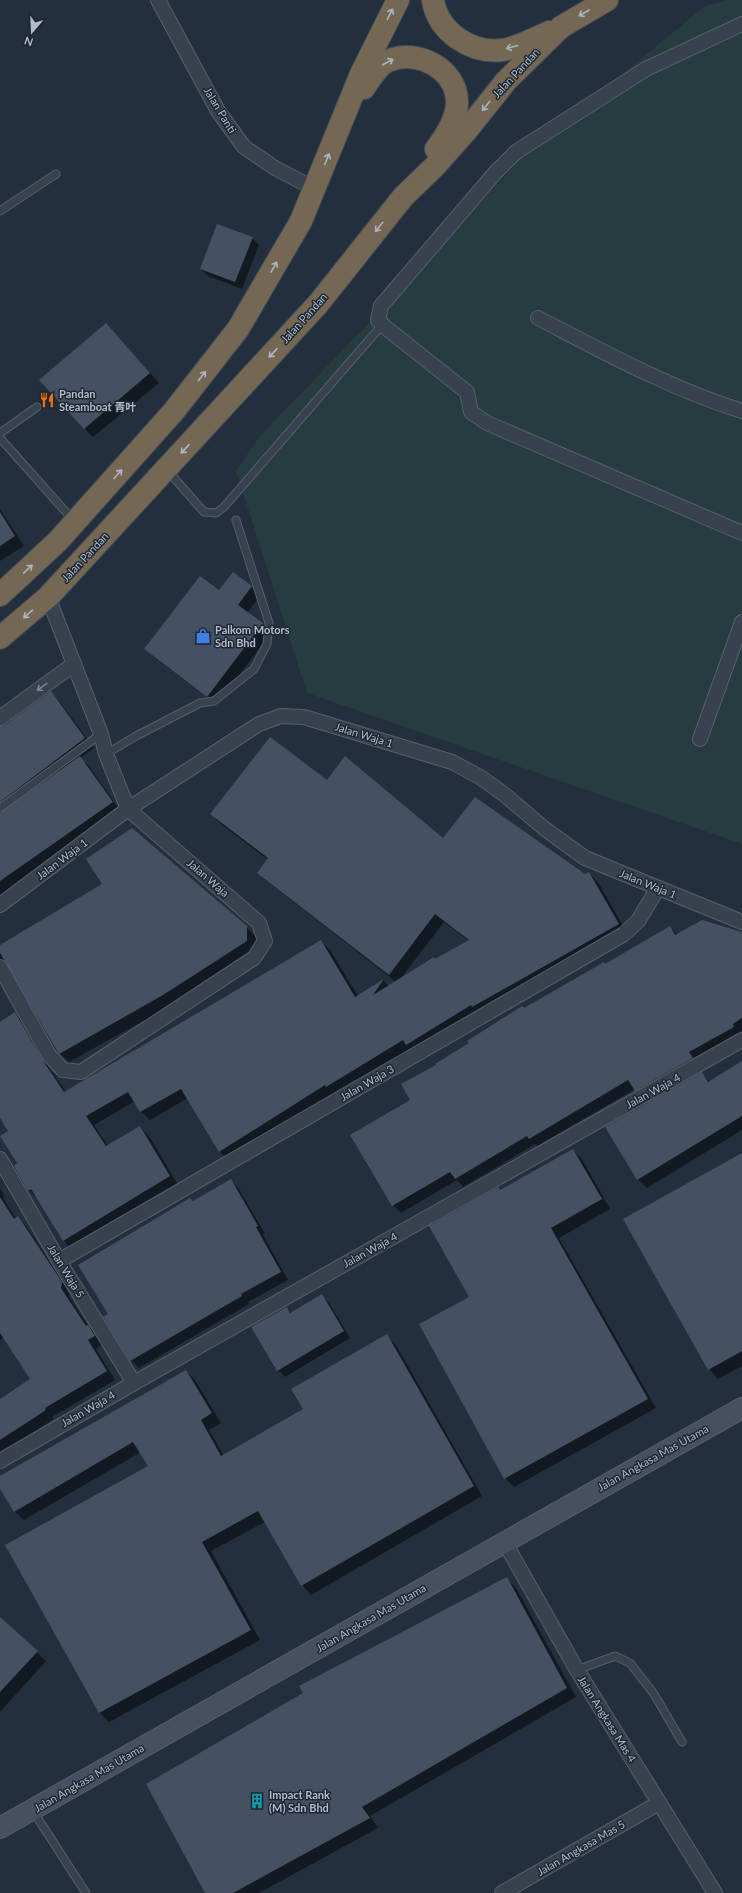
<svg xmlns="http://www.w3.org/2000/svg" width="742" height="1893" viewBox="0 0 742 1893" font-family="Lato,'Noto Sans SC',sans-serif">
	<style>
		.green { fill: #263c3f }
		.shadow { fill: #0007; fill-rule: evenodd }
		.building { fill: #455162 }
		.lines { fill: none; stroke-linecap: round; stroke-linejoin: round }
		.lane-casing { stroke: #565f6c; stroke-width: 9 }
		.street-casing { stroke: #565f6c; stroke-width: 16 }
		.secondary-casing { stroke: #565f6c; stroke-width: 22 }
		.highway-casing { stroke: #434c59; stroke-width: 24 }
		.lane { stroke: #38414e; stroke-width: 7 }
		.street { stroke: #38414e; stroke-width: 14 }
		.secondary { stroke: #465061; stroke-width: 20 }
		.highway { stroke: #746855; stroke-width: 22 }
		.oneway { stroke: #aeb4bd }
		.oneway2 { stroke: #7c8592 }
		.labels { text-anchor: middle; stroke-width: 3; stroke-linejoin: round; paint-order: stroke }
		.street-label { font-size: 11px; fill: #b4bcc9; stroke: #1d2633 }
		.poi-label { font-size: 11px; font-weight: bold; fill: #b4bcc9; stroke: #1d2633; text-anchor: start }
	</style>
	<rect width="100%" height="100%" fill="#242f3e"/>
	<!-- green -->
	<polygon class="green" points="728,0 742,0 742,844 307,693 236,471 260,436 396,295 525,154 705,6"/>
	<!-- shadow -->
	<g class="shadow">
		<polygon points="252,238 259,245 242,289 208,276 201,269"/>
		<polygon points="106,324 159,383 93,437 84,428"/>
		<polygon points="0,509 24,546 0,561"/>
		<polygon points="251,587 260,596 247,613 271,633 217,705 155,658 145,649 219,592"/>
		<polygon points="51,693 60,702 94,748 80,758 89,766 121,812 0,897 0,727 5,726"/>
		<path d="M327,782L444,840L585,876L589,873L598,882L627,933L415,1053L411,1049L228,1160L220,1152L188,1098L150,1120L141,1112L135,1101L94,1125L108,1146L140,1127L149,1136L178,1185L72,1250L64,1241L38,1199L29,1190L15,1166L19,1164L9,1131L0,1116V1023L15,1014L24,1022L50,1069L66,1092L321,941L330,950L358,996L383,980L389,986L396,982L267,881L258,872L268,860L220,823L211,814ZM444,922L469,941L401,978Z"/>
		<polygon points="246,927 256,937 256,950 172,1005 69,1062 60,1053 10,967 2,972 3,984 0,986 0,946"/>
		<polygon points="670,927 678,935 742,933 742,1031 740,1032 741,1035 644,1098 635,1089 537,1146 535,1144 463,1187 457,1180 401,1213 393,1205 411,1100 437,1065 524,1009 606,965"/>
		<polygon points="742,1062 742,1130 647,1188 638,1179 702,1074 710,1082"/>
		<polygon points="573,1150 582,1159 610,1209 559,1238 656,1408 514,1487 505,1478 470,1297 500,1191"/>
		<polygon points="742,1154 742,1366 718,1379 709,1369 624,1219"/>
		<polygon points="231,1181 239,1189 265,1234 263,1235 288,1280 248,1302 249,1304 139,1368 131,1360 109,1314 193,1202"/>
		<polygon points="0,1188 5,1197 3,1198 16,1219 18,1217 26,1226 70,1292 69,1297 88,1326 97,1335 103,1344 96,1349 115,1380 52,1417 54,1419 0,1454 0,1400 31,1380 4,1337 0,1340"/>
		<polygon points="322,1296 329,1303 350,1338 285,1377 278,1370 286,1308 292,1313"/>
		<polygon points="387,1336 396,1345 482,1496 311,1595 302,1585 265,1522 211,1551 260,1640 109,1722 100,1713 7,1545 150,1467 141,1452 24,1520 14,1511 0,1487 0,1478 186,1371 195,1380 221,1423 209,1430 224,1456 305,1410"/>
		<polygon points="507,1579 516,1588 576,1697 370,1816 378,1828 259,1893 206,1893"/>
		<polygon points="0,1618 46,1661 0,1712"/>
	</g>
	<!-- building -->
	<g class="building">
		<polygon points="217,224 253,237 235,282 200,269"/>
		<polygon points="106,323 150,373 84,429 39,380"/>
		<polygon points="0,512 15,536 0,546"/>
		<polygon points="233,572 252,586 238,605 263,623 207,697 144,649 200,576 219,590"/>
		<polygon points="51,691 85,738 0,802 0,726 5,725"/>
		<polygon points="270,737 327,780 345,756 443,838 475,797 585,874 589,872 619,924 472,1007 471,1005 406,1045 403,1040 326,1087 325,1085 219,1152 181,1089 140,1112 128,1092 86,1116 106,1146 140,1126 170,1176 63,1241 31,1189 28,1191 14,1166 17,1163 0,1136 8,1131 0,1118 0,1022 15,1012 42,1059 64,1092 321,940 355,997 384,979 373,995 434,957 435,959 469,940 435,914 389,975 257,873 268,858 210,814"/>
		<polygon points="80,756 113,802 0,881 0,813"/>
		<polygon points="132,828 247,926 247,941 163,995 59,1054 0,953 0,945 102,884 86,859"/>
		<polygon points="702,920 742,932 742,1018 733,1024 734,1027 689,1052 693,1058 635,1091 628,1080 529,1139 527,1136 455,1179 450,1172 392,1206 350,1135 410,1100 401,1084 436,1065 435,1064 469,1043 467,1041 522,1006 524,1008 604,962 605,964 670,926 675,935"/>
		<polygon points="742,1061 742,1116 637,1180 605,1127 702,1072 708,1082"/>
		<polygon points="573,1149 602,1199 551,1228 648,1399 504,1479 419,1324 469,1297 429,1226 498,1187 500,1190"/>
		<polygon points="742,1153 742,1351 708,1370 623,1219"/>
		<polygon points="231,1179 258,1226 256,1227 281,1272 241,1294 242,1296 130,1361 103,1317 108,1314 78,1265 190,1198 193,1201"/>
		<polygon points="0,1197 14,1219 18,1216 62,1282 61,1288 86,1326 88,1325 95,1336 88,1340 107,1371 45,1408 46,1410 0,1440 0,1399 30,1379 0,1333"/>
		<polygon points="322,1294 344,1331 277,1371 251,1327 287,1307 290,1313"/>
		<polygon points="387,1334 474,1486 301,1586 258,1511 202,1542 251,1630 99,1713 5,1545 148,1466 133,1442 14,1512 0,1489 0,1476 186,1370 212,1413 201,1420 221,1456 303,1409 291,1389"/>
		<polygon points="507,1577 567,1688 362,1807 370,1818 233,1893 205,1893 146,1784 303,1693 299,1686"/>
		<polygon points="0,1617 38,1651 0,1692"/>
	</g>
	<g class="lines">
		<!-- lane casing -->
		<g class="lane-casing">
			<g id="lane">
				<polyline points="0,211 56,174"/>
				<polyline points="0,433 37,407"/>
				<polyline points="0,438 73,520"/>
				<polyline points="168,471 204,512 216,513 224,507 382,325"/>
				<polyline points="106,754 136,736 200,703 214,701 254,669 267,644 269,623 236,520"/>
				<polyline points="0,808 101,734"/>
				<polyline points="577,1670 615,1656 630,1663 654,1694 682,1742"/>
				<polyline points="33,1811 86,1893"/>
			</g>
		</g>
		<!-- street casing -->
		<g class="street-casing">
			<g id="street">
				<polyline points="158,0 218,111 244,147 275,168 315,189"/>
				<polyline points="742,24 646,69 516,152 495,173 381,306 378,320 385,327 467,392 471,412 487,423 742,533"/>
				<path d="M538,318C604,352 671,389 742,411"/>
				<polyline points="0,718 74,664"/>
				<polyline points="700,739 742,622"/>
				<polyline points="0,905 128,809 259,724 281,716 304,717 452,762 480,777 505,795 545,829 585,858 742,922"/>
				<polyline points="0,967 49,1055 63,1070 81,1072 254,958 265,941 259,923 128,809 106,754 101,734 48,597"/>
				<polyline points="0,1159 59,1261 134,1383"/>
				<polyline points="59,1261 624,934 638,921 658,888"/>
				<polyline points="0,1461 134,1383 742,1040"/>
				<polyline points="505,1543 577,1670 715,1893"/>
				<polyline points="502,1893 659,1803"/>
			</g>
		</g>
		<!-- secondary casing -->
		<g class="secondary-casing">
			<polyline id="secondary" points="0,1828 742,1408"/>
		</g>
		<!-- highway casing -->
		<g class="highway-casing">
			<g id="highway">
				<path d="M433,0C438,32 471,54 503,50C519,47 534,39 549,32"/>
				<path d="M364,88C370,79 378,65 388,61C417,48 457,69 457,102C457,119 446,136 436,149"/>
				<polyline points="0,595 58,541 174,411 238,329 301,221 361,74 398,0"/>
				<polyline points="0,638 48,597 318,304 403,197 435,166 467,130 506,81 561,27 607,0"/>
			</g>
		</g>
		<!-- lane -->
		<use href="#lane" class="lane"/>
		<!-- street -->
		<use href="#street" class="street"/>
		<!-- secondary -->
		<use href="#secondary" class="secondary"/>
		<!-- highway -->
		<use href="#highway" class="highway"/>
	</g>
	<!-- one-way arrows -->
	<defs><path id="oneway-shaft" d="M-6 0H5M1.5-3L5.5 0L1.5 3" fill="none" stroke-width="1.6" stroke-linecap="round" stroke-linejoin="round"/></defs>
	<g class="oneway">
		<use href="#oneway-shaft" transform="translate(584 13) rotate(150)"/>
		<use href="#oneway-shaft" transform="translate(390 14) rotate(-63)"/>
		<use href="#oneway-shaft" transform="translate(512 47) rotate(165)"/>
		<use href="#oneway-shaft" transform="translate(388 62) rotate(-28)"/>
		<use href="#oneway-shaft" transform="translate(486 106) rotate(128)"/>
		<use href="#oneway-shaft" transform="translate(327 159) rotate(-68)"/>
		<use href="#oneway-shaft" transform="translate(379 227) rotate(128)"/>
		<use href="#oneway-shaft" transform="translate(274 267) rotate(-60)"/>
		<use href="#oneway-shaft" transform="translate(273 353) rotate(133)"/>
		<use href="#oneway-shaft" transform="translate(202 376) rotate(-52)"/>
		<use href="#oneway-shaft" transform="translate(185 449) rotate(133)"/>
		<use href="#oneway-shaft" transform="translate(118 474) rotate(-48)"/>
		<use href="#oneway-shaft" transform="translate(28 569) rotate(-43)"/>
		<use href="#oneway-shaft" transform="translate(28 614) rotate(139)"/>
	</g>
	<use class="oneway2" href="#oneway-shaft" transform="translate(42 687) rotate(144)"/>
	<!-- icons -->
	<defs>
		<g id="restaurant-bare" transform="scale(1.2)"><path d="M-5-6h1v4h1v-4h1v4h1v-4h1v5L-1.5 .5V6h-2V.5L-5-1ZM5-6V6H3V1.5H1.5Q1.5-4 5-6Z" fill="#e8710a" stroke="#1d2633" stroke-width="2.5" paint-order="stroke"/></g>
		<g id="shop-bare" transform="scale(1.2)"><path d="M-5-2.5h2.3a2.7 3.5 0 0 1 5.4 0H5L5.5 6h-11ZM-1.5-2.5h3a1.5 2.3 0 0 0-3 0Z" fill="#3f7fe0" stroke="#1d2633" stroke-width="2.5" paint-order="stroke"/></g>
		<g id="building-bare" transform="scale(1.2)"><path d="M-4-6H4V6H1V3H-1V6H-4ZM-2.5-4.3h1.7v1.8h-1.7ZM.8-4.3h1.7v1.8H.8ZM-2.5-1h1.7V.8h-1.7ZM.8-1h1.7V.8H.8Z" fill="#0f9aa8" stroke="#1d2633" stroke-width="2.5" paint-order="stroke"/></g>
	</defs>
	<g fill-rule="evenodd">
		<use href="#restaurant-bare" x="47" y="400"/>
		<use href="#shop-bare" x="203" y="636"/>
		<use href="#building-bare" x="257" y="1801"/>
	</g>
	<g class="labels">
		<!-- street labels -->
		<g class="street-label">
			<text transform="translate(516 73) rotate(-47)" y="4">Jalan Pandan</text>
			<text transform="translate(220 110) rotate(59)" y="4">Jalan Panti</text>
			<text transform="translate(304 318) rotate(-48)" y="4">Jalan Pandan</text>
			<text transform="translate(85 557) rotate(-47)" y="4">Jalan Pandan</text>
			<text transform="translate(364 735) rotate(17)" y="4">Jalan Waja 1</text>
			<text transform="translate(62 859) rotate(-37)" y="4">Jalan Waja 1</text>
			<text transform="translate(208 878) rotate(41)" y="4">Jalan Waja</text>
			<text transform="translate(648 884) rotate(22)" y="4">Jalan Waja 1</text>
			<text transform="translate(367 1083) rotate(-30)" y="4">Jalan Waja 3</text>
			<text transform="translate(653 1091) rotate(-29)" y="4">Jalan Waja 4</text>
			<text transform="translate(370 1250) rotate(-29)" y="4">Jalan Waja 4</text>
			<text transform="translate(66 1271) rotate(59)" y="4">Jalan Waja 5</text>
			<text transform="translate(88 1409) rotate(-30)" y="4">Jalan Waja 4</text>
			<text transform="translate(653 1458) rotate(-29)" y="4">Jalan Angkasa Mas Utama</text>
			<text transform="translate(371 1618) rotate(-30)" y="4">Jalan Angkasa Mas Utama</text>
			<text transform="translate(607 1719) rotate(58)" y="4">Jalan Angkasa Mas 4</text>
			<text transform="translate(89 1778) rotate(-30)" y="4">Jalan Angkasa Mas Utama</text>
			<text transform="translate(581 1848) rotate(-30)" y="4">Jalan Angkasa Mas 5</text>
		</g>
		<!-- poi labels -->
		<g class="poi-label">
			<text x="59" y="398">Pandan<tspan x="59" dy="13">Steamboat 青叶</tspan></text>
			<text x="215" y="634">Palkom Motors<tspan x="215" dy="13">Sdn Bhd</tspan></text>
			<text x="269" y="1799">Impact Rank<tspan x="269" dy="13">(M) Sdn Bhd</tspan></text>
		</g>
	</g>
	<!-- north arrow -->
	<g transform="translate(32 32) rotate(199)" stroke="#1d2633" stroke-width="3" paint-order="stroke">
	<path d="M0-3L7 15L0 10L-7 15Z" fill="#b4bcc9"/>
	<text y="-6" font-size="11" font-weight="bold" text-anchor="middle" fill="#b4bcc9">N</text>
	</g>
</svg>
